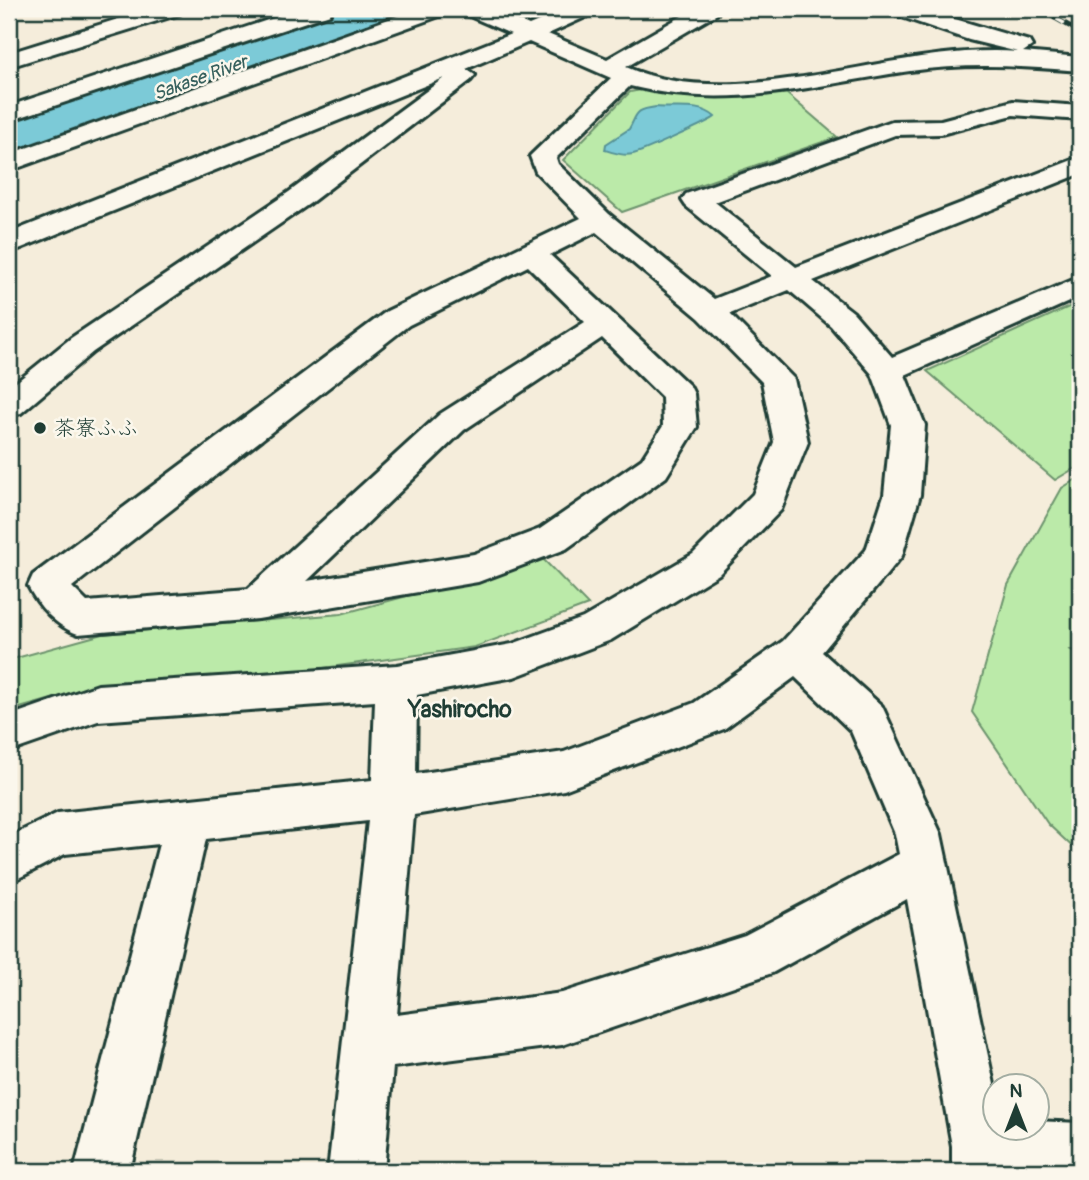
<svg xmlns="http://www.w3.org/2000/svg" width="1089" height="1180" viewBox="0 0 1089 1180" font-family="Pangolin,'Klee One',sans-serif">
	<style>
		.green { fill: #bbeaa9; stroke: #6d946e; stroke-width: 2 }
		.water { fill: #7bcad7; stroke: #569296; stroke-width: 2 }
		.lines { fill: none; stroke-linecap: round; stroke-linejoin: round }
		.minor-casing { stroke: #1f3d34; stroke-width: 6 }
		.major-casing { stroke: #1f3d34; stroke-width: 6 }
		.minor { fill: #fbf7ec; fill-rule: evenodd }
		.major { fill: #fbf7ec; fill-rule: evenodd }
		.rail-casing { stroke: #1f3d34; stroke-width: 5 }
		.rail { stroke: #fbf7ec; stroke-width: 3.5; stroke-dasharray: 10; stroke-linecap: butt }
		.poi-dot { fill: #1f3d34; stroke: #fbf7ec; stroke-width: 2.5 }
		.labels { text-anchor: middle; stroke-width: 5; stroke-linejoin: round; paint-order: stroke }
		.far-water-label { font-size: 19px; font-style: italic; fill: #36605d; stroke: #fbf7ec }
		.poi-label { font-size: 21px; fill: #1f3d34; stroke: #fbf7ec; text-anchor: start }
		.neighbourhood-label { font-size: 23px; font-weight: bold; fill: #1f3d34; stroke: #fbf7ec }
	</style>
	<rect width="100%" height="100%" fill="#f5eddb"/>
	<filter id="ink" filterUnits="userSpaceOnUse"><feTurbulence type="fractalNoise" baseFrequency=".0143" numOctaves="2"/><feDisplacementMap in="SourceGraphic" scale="14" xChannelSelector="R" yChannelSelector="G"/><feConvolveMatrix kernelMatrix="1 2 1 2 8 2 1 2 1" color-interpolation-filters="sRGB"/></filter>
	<g filter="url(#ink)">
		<!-- green -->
		<g class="green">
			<polygon points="646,89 697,95 786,93 837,137 622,212 563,160 630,92"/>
			<polygon points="1080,302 1080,465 1055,480 927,371"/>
			<polygon points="1080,477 1080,650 1071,650 1080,655 1080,854 1048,824 972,712 1008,585 1062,488"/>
			<polygon points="543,559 588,605 475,647 316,669 87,689 9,711 9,660 103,634 341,614"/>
		</g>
		<!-- water -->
		<g class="water">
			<polygon points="339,9 427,9 9,159 9,122"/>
			<path d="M656,107C675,109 700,103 715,117C711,121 640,153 633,154C623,156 615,153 605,150L606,144L629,129C638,113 634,110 656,107Z"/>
		</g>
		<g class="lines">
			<!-- minor casing -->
			<g class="minor-casing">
				<g id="minor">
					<polygon points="150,9 183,9 180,14 9,67 9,53"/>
					<polygon points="417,9 448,9 445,14 9,171 9,154"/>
					<path d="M462,9H491L529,25L567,9H595L592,14L548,34L607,59L694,9H720L717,14L626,67C741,117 894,42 1018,52L969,40L893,14L890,9H921L1029,41L1032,46L1023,52L1080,57V71C1022,66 967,63 910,71C812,85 730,111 630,86L556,158L558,164L609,214L714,299L772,276L686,206L682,200L686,194L892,121L941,120L1013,101L1080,106V120L1013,115L941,134L895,135L715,202L796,267L1080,157V174L813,281L853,312L892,357L1080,277V297L905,375L925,425L920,495L902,556L822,652L882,706L941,834L995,1089V1128H1036V1121L1080,1123V1171H952V1146L907,899L772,973L562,1045L393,1067L384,1171H328L368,821L206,839L130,1171H74L159,844L65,854L9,883V837L58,813L372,780L375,701L98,721L9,752V716L98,685L397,665L512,644L583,618L693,554L753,494L774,442L762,382L699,318L596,232L550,255L690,386L694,394L697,427L666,477L566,549L478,582L258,619L78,634C57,627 38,606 28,586L33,575L387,311L581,218L536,172L530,156L611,78L529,42L466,69L475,75L471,80L309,204L93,352L21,413L9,416V388L71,338L289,192L444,78L19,249L9,251V233L511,34L465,14ZM528,266L585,322L440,414L248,589L87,602L72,587L409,325ZM789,290L831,326L872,374L891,425L884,495L866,550L783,641L694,703L564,752L416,774L417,695L514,677L611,640L719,574L781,510L808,442L794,379L730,314ZM602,338L662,397L663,426L642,459L540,529L474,554L307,581L464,430ZM795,677L851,731L895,834L899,854L745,935L562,993L397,1015L414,815L564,790L724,729Z"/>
				</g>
			</g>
			<!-- major casing -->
			<g class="major-casing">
				<polygon id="major" points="301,9 333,9 330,14 9,121 9,106"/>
			</g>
			<!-- minor -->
			<use href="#minor" class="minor"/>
			<!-- major -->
			<use href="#major" class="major"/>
			<!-- rail casing -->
			<g class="rail-casing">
				<polyline id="rail" points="1039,9 1080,32"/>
			</g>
			<!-- rail -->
			<use href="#rail" class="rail"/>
		</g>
	</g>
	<!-- markers -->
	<circle class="poi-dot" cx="40" cy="428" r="7"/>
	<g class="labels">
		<!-- far-water labels -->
		<g class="far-water-label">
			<text transform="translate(200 77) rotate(-20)" y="7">Sakase River</text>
		</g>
		<!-- poi labels -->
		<g class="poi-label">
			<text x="54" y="435">茶寮ふふ</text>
		</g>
		<!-- neighbourhood labels -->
		<g class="neighbourhood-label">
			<text x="460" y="717">Yashirocho</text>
		</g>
	</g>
	<!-- margin -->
	<rect width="1089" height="1180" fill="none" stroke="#fbf7ec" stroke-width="35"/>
	<rect x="18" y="18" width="1054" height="1145" fill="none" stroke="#1f3d34" stroke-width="2.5" filter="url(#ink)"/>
	<!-- north arrow -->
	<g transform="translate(1016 1107)"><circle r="33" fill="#fbf7ec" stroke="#a3ada2" stroke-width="2"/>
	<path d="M0-5L12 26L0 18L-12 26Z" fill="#1f3d34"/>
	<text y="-10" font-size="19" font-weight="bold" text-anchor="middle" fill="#1f3d34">N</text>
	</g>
</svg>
